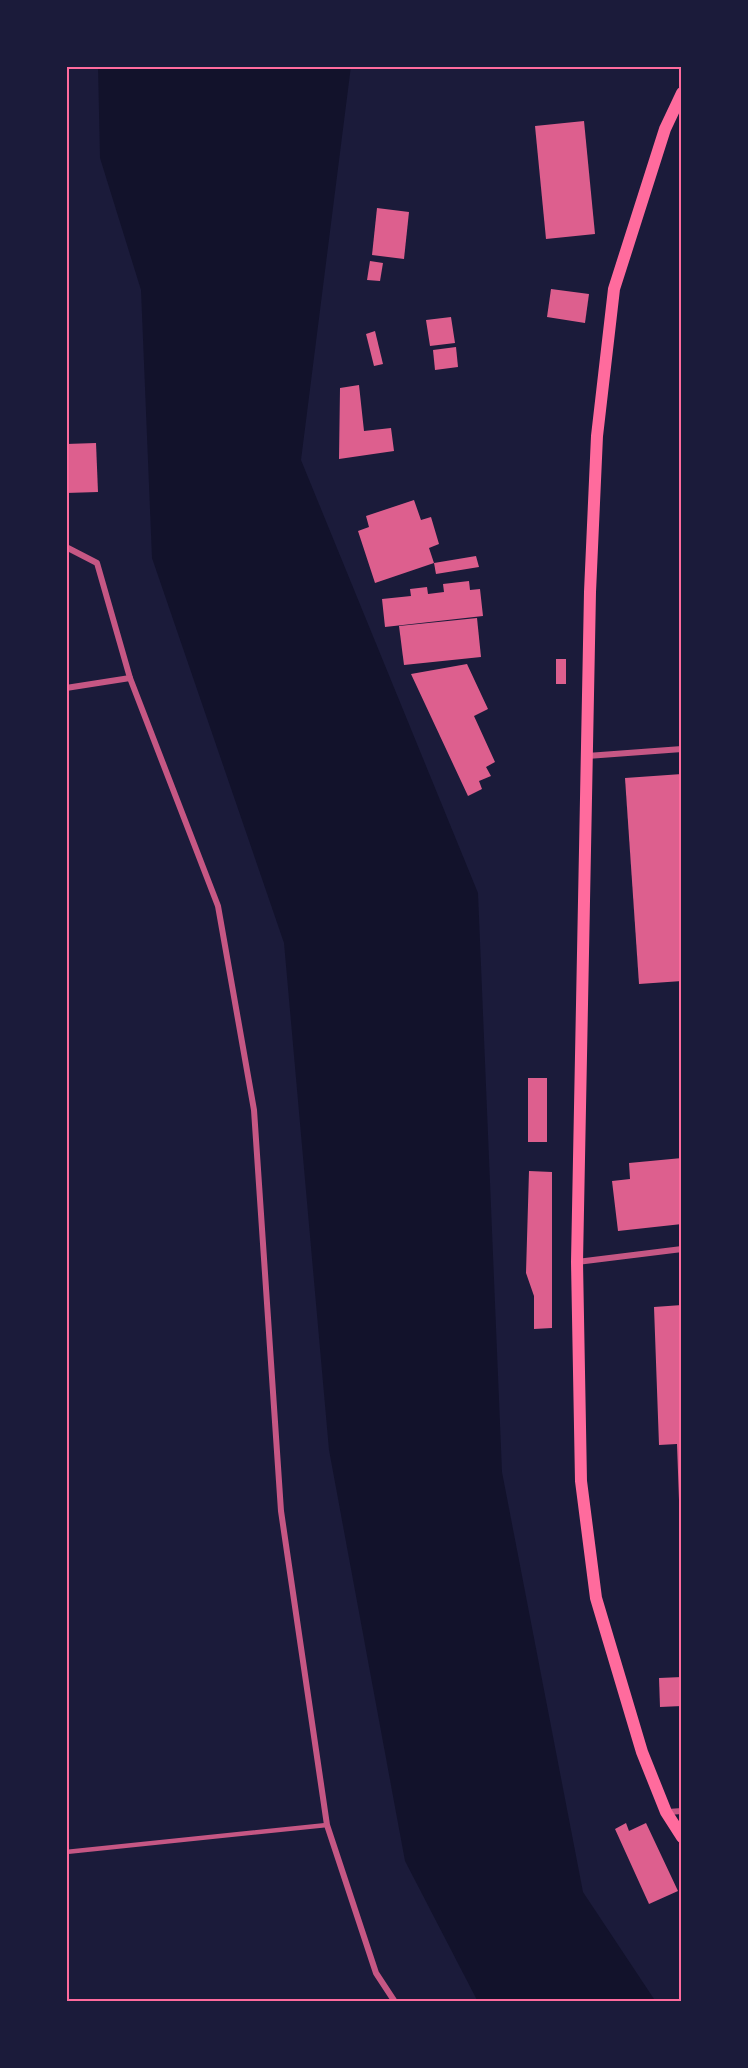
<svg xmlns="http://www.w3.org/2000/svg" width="748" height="2068" viewBox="0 0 748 2068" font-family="Figtree,sans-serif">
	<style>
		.water { fill: #12122b }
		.building { fill: #dd5f8e }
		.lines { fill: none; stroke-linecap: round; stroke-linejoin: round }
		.service { stroke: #c65784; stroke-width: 4.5 }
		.minor { stroke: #c65784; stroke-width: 6 }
		.secondary { stroke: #ff6b9d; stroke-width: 12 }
		.neatline { fill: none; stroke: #ff6b9d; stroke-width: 2 }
	</style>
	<rect width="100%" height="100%" fill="#1b1b3a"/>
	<!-- water -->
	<polygon class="water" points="98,66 351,66 301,460 478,893 502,1472 583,1892 656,2002 478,2002 405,1861 329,1450 284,943 152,558 141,290 100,158"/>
	<!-- building -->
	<g class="building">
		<polygon points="584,121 595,234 546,239 535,126"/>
		<polygon points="377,208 409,212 404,259 372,255"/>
		<polygon points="370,261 383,263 380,281 367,280"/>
		<polygon points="551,289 589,294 585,323 547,317"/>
		<polygon points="451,317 455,343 430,346 426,320"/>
		<polygon points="375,331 383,364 374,366 366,334"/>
		<polygon points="456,347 458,367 435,370 433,350"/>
		<polygon points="359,385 364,431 391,428 394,451 339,459 340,388"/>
		<polygon points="96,443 98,492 66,493 66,444"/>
		<polygon points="414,500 421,520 431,517 439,544 429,548 434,563 375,583 358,531 369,527 366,516"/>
		<polygon points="476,556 479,567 436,574 434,563"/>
		<polygon points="469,581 470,590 480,589 483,616 385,627 382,599 411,596 410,589 427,587 428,594 444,592 443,584"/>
		<polygon points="477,618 481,657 404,665 399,626"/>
		<rect x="556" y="659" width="10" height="25"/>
		<polygon points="467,664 488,709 474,716 495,762 486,767 491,776 479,781 482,789 468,796 411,674"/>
		<polygon points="682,774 682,981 639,984 625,778"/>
		<rect x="528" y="1078" width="19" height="64"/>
		<polygon points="682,1158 682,1224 618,1231 612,1181 630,1179 629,1163"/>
		<polygon points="529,1171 552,1172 552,1328 534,1329 534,1296 526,1273"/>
		<polygon points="682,1305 682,1500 679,1500 677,1444 659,1445 654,1307"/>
		<polygon points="682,1677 682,1706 660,1707 659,1678"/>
		<polygon points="626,1823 629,1831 646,1823 678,1891 649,1904 615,1829"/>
	</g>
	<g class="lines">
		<!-- service -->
		<polyline class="service" points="66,1852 327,1825"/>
		<!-- minor -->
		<g class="minor">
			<polyline points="66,547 97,563 130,678 218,906 254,1110 281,1511 327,1825 376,1973 395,2002"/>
			<polyline points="66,688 130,678"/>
			<polyline points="587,756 682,749"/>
			<polyline points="577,1262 682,1249"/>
			<polyline points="668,1812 682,1811"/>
		</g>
		<!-- secondary -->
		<polyline class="secondary" points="682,93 665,129 614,289 597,436 590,592 577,1262 581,1481 596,1598 642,1752 666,1812 682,1837"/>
	</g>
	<!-- border -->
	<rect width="748" height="2068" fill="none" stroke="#1b1b3a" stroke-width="135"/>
	<rect x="68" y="68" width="612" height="1932" class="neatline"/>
</svg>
